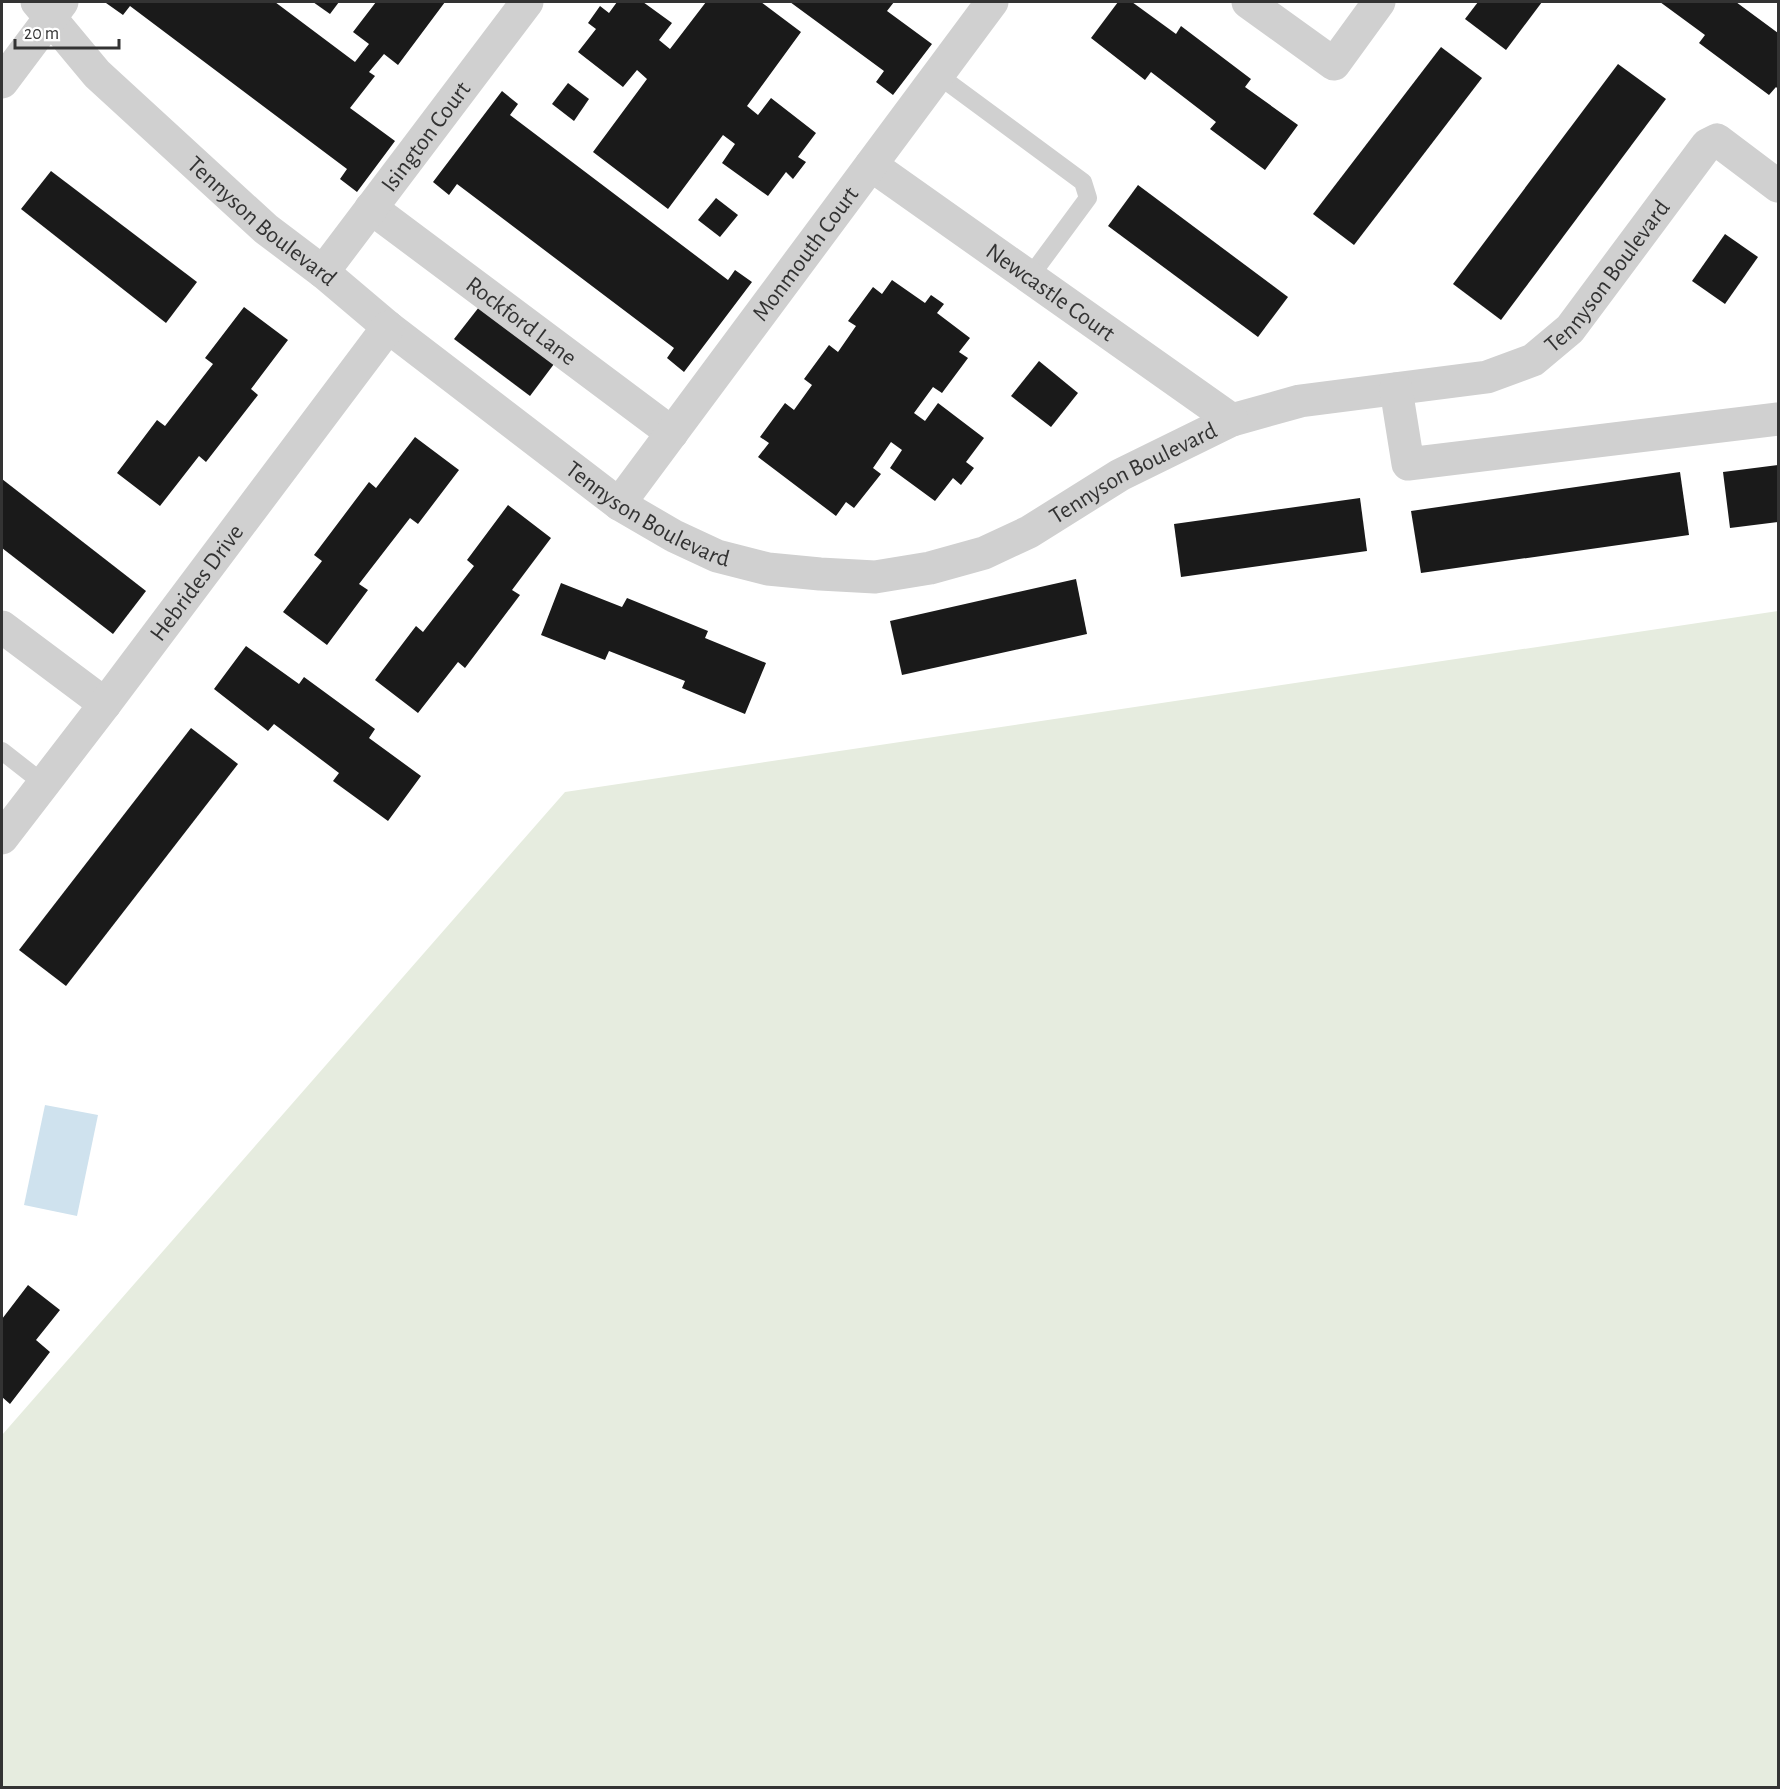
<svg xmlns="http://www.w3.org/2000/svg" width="1780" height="1789" viewBox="0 0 1780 1789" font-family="'Alegreya Sans',sans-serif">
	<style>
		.green { fill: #e6ecdf }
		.water { fill: #cfe2ee }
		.building { fill: #1a1a1a }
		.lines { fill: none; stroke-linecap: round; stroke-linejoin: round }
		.lane { stroke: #d0d0d0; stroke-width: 18 }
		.street { stroke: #d0d0d0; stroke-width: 33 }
		.labels { text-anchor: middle; stroke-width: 6; stroke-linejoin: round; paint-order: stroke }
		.street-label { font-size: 24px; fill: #333; stroke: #fff }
	</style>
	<rect width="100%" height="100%" fill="#fff"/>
	<!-- green -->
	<polygon class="green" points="1778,611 1778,1787 2,1787 2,1435 565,792"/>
	<!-- water -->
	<polygon class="water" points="45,1105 98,1115 77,1216 24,1205"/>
	<!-- building -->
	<g class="building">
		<polygon points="107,2 275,2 355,62 369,44 353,32 376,2 445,2 398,65 384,54 369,72 375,76 350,108 395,141 357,192 340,179 347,169 130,6 123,15 106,3"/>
		<polygon points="313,2 339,2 330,14"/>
		<polygon points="617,2 643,2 672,23 659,40 670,49 706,2 761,2 801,32 747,106 758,115 771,98 816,133 798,157 806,162 793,179 786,172 768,196 722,163 735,144 723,135 668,209 593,152 647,79 637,70 623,87 578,52 596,29 588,23 600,6 609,13"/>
		<polygon points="790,2 894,2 887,11 932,44 893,95 876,82 884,71"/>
		<polygon points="1118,2 1132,2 1176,34 1181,26 1251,79 1245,87 1298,125 1265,170 1210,129 1216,122 1151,72 1145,80 1091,38"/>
		<polygon points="1478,2 1542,2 1506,50 1465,19"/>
		<polygon points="1660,2 1736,2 1778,33 1778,89 1776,87 1769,95 1699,43 1705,35"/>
		<polygon points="1441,47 1482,78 1354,245 1313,214"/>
		<polygon points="1618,64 1666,99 1501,320 1453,284"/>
		<polygon points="568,83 589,99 574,121 552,104"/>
		<polygon points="502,91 518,104 510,115 728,280 735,270 752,282 684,372 667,358 674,348 457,184 449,195 433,182"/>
		<polygon points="51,171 197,282 166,323 21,209"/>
		<polygon points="1138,185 1288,297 1258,337 1108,226"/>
		<polygon points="716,198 738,215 720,237 698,220"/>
		<polygon points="1725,234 1758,257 1725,304 1692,281"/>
		<polygon points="892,280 925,303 931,295 944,304 937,313 970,338 959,352 968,358 942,393 933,387 914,413 925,421 938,403 984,438 966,462 974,468 961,485 953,478 935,501 890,468 902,450 891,442 873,468 881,474 854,508 846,502 836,516 758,457 769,443 760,437 785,403 794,410 812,385 804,379 829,345 838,352 856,326 848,321 873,287 882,294"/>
		<polygon points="244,307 288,340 251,389 258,395 206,462 199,456 160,506 117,473 157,420 165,426 213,364 205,358"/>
		<polygon points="479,307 554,364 530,396 454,339"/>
		<polygon points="1039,361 1078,393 1051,427 1011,396"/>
		<polygon points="415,437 459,470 418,524 410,518 359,584 368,590 327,645 283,612 322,561 314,555 369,482 376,488"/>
		<polygon points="1778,465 1778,522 1730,528 1723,472"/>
		<polygon points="1680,472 1689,535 1421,573 1411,511"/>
		<polygon points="2,479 146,591 113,634 2,548"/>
		<polygon points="1360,498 1367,551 1181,577 1174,524"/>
		<polygon points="508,505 551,538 512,590 520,595 465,668 458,662 418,713 375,680 416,626 423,632 474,566 467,560"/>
		<polygon points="1076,579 1087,634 902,675 890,621"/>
		<polygon points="561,583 622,607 627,598 708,631 705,638 766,663 745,714 682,688 685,681 609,651 605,660 541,635"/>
		<polygon points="246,646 299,684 304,677 375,729 369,738 421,776 388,821 333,781 339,773 274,724 268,731 214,689"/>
		<polygon points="191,728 238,764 66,986 19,950"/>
		<polygon points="28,1285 60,1310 36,1340 50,1352 10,1404 2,1397 2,1319"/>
	</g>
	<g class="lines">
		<!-- lane -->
		<g class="lane">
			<polyline points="938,75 1083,182 1088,198 1029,278"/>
			<polyline points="2,751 44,784"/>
		</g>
		<!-- street -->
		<g class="street">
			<path id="s1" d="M37,2L97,74L266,229L323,272L388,327L619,504L674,536L717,556L768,569L820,574L875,577L930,568L984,553L1029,532L1120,475L1232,420L1300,401L1487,377L1533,360L1570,329L1707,145L1717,140L1778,186"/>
			<polyline points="1248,2 1334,64 1379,2"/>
			<polyline points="2,82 62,2"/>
			<path id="s2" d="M871,165L1232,420"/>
			<path id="s3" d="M371,208L672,433"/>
			<path id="s4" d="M323,272L527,2"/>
			<polyline points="1396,389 1408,464 1778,419"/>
			<path id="s5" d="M619,504L992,2"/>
			<polyline points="2,627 105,704"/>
			<path id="s6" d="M2,838L105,704L388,327"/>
		</g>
	</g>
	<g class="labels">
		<!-- street labels -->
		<g class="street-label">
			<text dy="8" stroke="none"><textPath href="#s4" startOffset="170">Isington Court</textPath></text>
			<text dy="8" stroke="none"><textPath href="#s1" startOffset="315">Tennyson Boulevard</textPath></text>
			<text dy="8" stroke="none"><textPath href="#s5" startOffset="312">Monmouth Court</textPath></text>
			<text dy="8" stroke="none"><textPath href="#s1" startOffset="1856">Tennyson Boulevard</textPath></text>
			<text dy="8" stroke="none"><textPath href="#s2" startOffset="220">Newcastle Court</textPath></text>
			<text dy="8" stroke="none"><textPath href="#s3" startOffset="188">Rockford Lane</textPath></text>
			<text dy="8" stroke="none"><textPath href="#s1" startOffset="1323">Tennyson Boulevard</textPath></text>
			<text dy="8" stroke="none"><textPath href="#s1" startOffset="801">Tennyson Boulevard</textPath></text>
			<text dy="8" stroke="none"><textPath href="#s6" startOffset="321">Hebrides Drive</textPath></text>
		</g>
	</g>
	<!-- border -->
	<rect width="1780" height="1789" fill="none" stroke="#333333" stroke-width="6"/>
	<!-- scale -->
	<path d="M15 39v9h104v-9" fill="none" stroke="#333333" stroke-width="3"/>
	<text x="24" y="39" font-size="18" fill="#333333" stroke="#ffffff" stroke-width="4.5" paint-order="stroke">20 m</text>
</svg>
